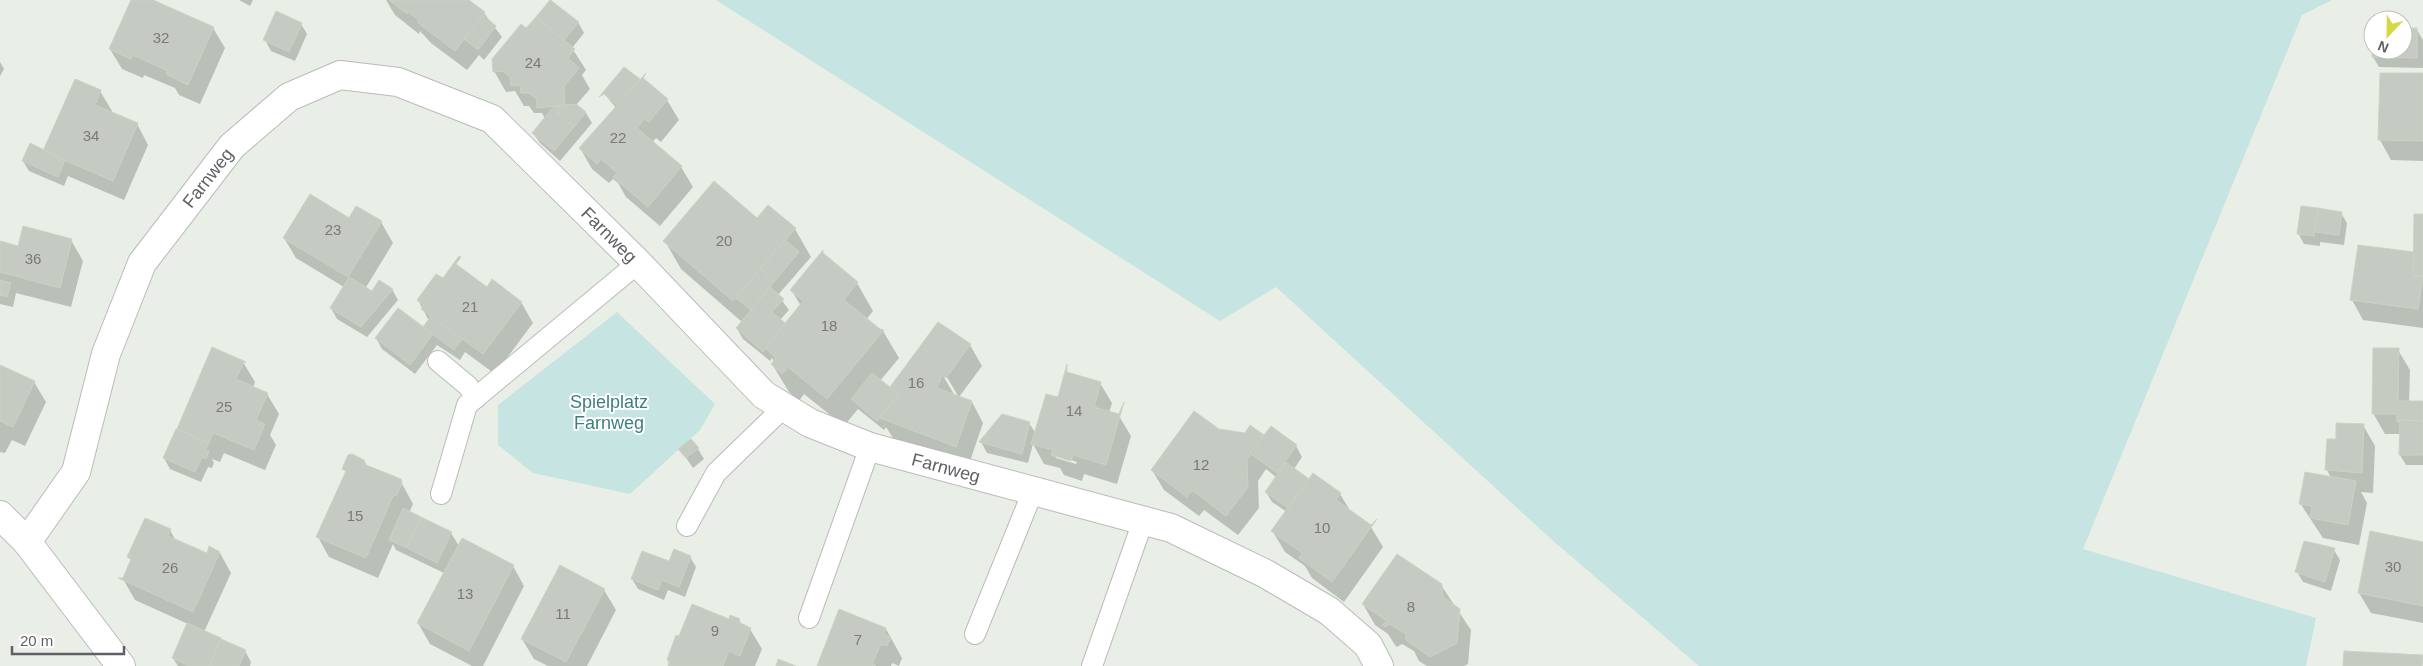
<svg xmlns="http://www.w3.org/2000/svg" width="2423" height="666" viewBox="0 0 2423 666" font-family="Helvetica,sans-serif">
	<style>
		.green { fill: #c6e4e2 }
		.shadow { fill: #0003; fill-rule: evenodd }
		.building { fill: #c5cac3; stroke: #cad3c5 }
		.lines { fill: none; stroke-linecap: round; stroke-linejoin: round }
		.service-casing { stroke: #bcb9bf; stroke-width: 22 }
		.minor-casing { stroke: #bcb9bf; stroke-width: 30 }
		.service { stroke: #fff; stroke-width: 20 }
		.minor { stroke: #fff; stroke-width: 28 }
		.labels { text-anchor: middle; stroke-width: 4; stroke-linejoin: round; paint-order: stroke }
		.number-label { font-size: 15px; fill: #7b797c }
		.street-label { font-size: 18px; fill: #625e65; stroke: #fff }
		.park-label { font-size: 18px; fill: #3d7e7e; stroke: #fff }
	</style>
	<rect width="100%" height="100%" fill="#e9efe7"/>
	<!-- green -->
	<g class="green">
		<polygon points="716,0 2332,0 2302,15 2083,549 2316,618 2306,666 1699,666 1551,539 1276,287 1220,321"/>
		<polygon points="617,312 715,404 700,430 630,494 533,473 498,445 498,405"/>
	</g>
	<!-- shadow -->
	<g class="shadow">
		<polygon points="132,0 150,0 213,28 225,48 200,104 179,95 175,88 144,75 143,78 122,69 110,49"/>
		<polygon points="239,0 253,0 250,6"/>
		<polygon points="386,0 467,0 484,13 502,37 484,60 479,55 467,70 431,43 420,31 419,34 395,15"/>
		<polygon points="551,0 578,22 584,33 572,48 586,70 582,75 590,89 576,105 586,113 592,123 560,161 540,143 533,133 545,119 542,113 534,113 529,106 524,106 515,91 506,92 494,71"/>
		<polygon points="301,24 307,34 295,61 271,51 265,40"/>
		<polygon points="2403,29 2417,30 2423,40 2423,68 2379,67 2373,57 2373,50 2403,50"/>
		<polygon points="0,62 4,69 0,76"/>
		<polygon points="625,69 667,100 679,120 661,142 656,138 652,143 681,167 693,187 660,226 626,197 618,183 613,179 609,183 592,169 580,148 616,108 604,93"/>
		<polygon points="2423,75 2423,161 2391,160 2380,140"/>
		<polygon points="100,91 112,111 111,113 137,124 148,145 124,200 68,176 64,186 29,171 23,161 44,151"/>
		<polygon points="2302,207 2341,213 2347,223 2344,245 2320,242 2320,246 2304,244 2298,233"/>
		<polygon points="357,208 381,222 393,243 365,289 373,293 392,289 398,300 367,337 337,319 331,308 344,287 296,258 284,238 350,220"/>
		<polygon points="2423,215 2423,328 2363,320 2352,300 2415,253"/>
		<path d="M757,219L795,229L811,257L778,295L789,310L780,320L785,325L801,306L792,291L822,254L857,283L873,311L866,320L879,331H883L899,358L880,381L890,389L970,345L982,366L959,397L972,402L983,423L968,467L893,438L886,427L884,430L858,409L844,426L804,394L799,401L789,392L772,364L774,362L772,358L770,361L743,339L737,329L742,322L681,269L665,241ZM944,372L958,396H955L942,374Z"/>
		<polygon points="71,240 83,261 71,307 16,293 13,307 0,304 0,242 19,247"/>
		<polygon points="443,280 487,288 521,302 533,323 495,374 465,352 460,360 437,345 415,374 382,349 376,338 423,329 429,321 418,300"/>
		<polygon points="213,349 243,362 255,382 253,388 267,394 279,414 270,435 276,445 265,470 224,453 220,462 212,459 214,463 212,468 208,467 201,482 170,469 164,458"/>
		<polygon points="2398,350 2410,370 2409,403 2423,402 2423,465 2406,465 2400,455 2401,434 2385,434 2373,413"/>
		<polygon points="0,366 34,382 46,402 25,446 12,440 5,453 0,452"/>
		<path d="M1100,383L1112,403L1109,413L1119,416L1131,436L1117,484L1084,474L1082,481L1064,475L1060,468L1044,464L1033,444L1028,463L987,453L981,442L1029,423L1036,434L1059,399ZM1056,455L1077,462L1076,464L1056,458Z"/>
		<polygon points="2363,425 2375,446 2373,493 2361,492 2367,503 2359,545 2323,538 2300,503 2331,478 2327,470 2328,440 2337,440"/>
		<polygon points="1219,431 1264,437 1296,446 1302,457 1294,469 1310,480 1313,475 1340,494 1351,512 1371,527 1383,547 1344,602 1312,578 1305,566 1285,552 1273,532 1287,512 1272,502 1266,492 1276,477 1266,469 1258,481 1259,508 1238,535 1204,510 1199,516 1164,490 1152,470"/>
		<polygon points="680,449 698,449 704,459 693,468"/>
		<polygon points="367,466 400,480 413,504 409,513 451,533 459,546 513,566 524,586 483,666 472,666 430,644 418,623 444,573 396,550 393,544 378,578 329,557 318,537 346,473 344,469"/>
		<polygon points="170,530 176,541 207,554 220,553 231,573 204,632 245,651 251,662 250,666 178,666 173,658 188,624 135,600 123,579 131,561 129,557"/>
		<polygon points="2423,543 2423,623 2371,613 2359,593"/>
		<polygon points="2334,550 2340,560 2331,591 2303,582 2297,572"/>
		<polygon points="690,557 696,567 685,597 668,590 664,600 638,589 632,579"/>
		<polygon points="1441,585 1471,630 1468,664 1464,666 1427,666 1419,661 1414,651 1402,644 1397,647 1395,645 1388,634 1375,625 1363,604"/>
		<polygon points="604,590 616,610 587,666 548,666 534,659 522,639"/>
		<polygon points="840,611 886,629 902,658 899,666 892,663 891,666 818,666"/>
		<polygon points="739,620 742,625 750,629 762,649 755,666 669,666 668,660"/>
	</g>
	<!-- building -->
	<g class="building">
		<polygon points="131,0 153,0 214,27 188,85 166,74 168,71 133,55 131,59 109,49"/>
		<polygon points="389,0 469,0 485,12 455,51 418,23 419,20 408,12 407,14"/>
		<polygon points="550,0 579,22 564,40 536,17"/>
		<polygon points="276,11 302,23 289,52 263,40"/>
		<polygon points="483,15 496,26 478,50 464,39"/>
		<polygon points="536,17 575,49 568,58 579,68 564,86 565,105 537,108 536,98 528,93 521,93 520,85 511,86 510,77 503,71 493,72 492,59 521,24 526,28"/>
		<polygon points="2403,28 2417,28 2417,58 2372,57 2372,40 2373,50 2403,50"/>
		<polygon points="624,67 640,79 618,106 604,94 599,97"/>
		<polygon points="646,73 643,78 668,99 649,122 644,119 637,128 682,166 648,207 613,177 617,173 601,159 597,164 579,148"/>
		<polygon points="2380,73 2423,73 2423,141 2378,140"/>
		<polygon points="75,79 101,90 95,105 138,123 113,181 43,151"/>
		<polygon points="576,104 586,112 574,127 558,114 558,106"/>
		<polygon points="554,106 558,106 558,114 574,127 554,151 532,133"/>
		<polygon points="30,143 65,160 58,177 22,161"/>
		<polygon points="714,181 757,218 768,205 796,228 733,301 663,241"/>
		<polygon points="310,194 349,218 356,206 382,221 348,277 283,238"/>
		<polygon points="2301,206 2318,208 2314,236 2297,234"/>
		<polygon points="2318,208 2342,212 2339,235 2315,232"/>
		<polygon points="2414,214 2423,214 2423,276 2413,276"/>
		<polygon points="23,226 72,239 60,288 0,272 0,241 18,246"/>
		<polygon points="785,240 799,252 774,282 760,269"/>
		<polygon points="2358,245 2414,252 2413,276 2423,276 2418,309 2350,300"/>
		<polygon points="823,250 823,253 858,282 844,300 880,329 884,330 827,399 788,367 782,374 771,364 776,358 765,348 803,301 790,290"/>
		<polygon points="459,256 461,257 456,264 487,287 492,279 522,302 483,354 421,309 424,305 417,300 436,274 443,278"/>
		<polygon points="760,269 774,282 751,310 736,298"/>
		<polygon points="349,277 372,291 379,280 393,289 361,327 330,308"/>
		<polygon points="0,280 11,283 7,297 0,295"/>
		<polygon points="770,287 784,299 772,312 785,323 763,352 736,328"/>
		<polygon points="398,308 433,334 410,365 375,338"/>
		<polygon points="431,316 462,339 454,350 423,327"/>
		<polygon points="938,322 971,344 946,378 942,375 937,388 972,401 956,447 880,418 899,394 890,387"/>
		<polygon points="212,347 246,362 244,362 236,379 268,393 256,420 265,424 254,450 213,433 209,443 177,429"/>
		<polygon points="2373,348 2399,348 2398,401 2423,401 2423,421 2397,422 2397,414 2372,414"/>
		<polygon points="1067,364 1067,372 1101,382 1094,407 1119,414 1124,402 1106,465 1073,455 1071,461 1051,455 1053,450 1031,444 1046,394 1058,397"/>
		<polygon points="0,365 35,381 13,427 0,421"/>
		<polygon points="872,373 899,394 877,421 851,399"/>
		<polygon points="1194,411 1219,429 1245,433 1250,425 1264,435 1247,460 1248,487 1226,516 1192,490 1187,497 1151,470"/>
		<polygon points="1002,414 1030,422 1022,454 979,442"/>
		<polygon points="2400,420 2423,421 2423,455 2399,455"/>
		<polygon points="2336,423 2364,424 2362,473 2325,470 2327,439 2336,439"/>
		<polygon points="1271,426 1297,445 1277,473 1250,453"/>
		<polygon points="176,429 209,443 205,450 209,451 206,459 202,457 195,472 163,458"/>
		<polygon points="691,439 699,448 686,458 678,449"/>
		<polygon points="352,454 364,460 366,465 401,479 402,483 397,495 393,496 366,558 316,537 346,471 342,469 348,455"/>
		<polygon points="1286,462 1309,479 1288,508 1265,492"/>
		<polygon points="2305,472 2356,481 2348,525 2310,518 2312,506 2299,504"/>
		<polygon points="1313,473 1341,493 1336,500 1371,525 1377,519 1332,582 1299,558 1302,553 1271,531"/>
		<polygon points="403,508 421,517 407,548 389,540"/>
		<polygon points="421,517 452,532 437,563 407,548"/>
		<polygon points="145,518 171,529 168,536 207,553 209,546 220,552 193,612 118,578 123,578 131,559 127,557"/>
		<polygon points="2370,531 2423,542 2423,606 2358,593"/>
		<polygon points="462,538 514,565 469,651 417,623"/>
		<polygon points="2304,541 2335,548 2325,582 2295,572"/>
		<polygon points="674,549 691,556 679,587 662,580 658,590 631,579 642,551 669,561"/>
		<polygon points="1397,554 1442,584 1443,597 1460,609 1457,643 1430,657 1406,640 1406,634 1390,624 1385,627 1382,625 1387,621 1362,604"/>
		<polygon points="560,565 605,589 566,662 521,639"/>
		<polygon points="692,604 729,619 730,615 740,619 738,622 751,628 740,656 729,651 723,666 668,666 670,661 667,660 676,635 679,636"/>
		<polygon points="839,609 886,628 884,634 891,637 887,646 881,644 872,664 876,666 817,666"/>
		<polygon points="187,623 221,638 209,666 190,666 172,658"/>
		<polygon points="221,639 246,650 239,666 209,666"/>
		<polygon points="2344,651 2423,655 2422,666 2343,666"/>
		<polygon points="778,659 796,666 776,666"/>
	</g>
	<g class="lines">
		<!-- service casing -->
		<g class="service-casing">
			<g id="service">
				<polyline points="438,361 468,386 476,398"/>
				<polyline points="441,494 467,405 638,263"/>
				<polyline points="687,526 716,473 784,407"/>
				<polyline points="809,618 870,447"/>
				<polyline points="975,634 1033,491"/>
				<polyline points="1092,666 1143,521"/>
			</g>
		</g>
		<!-- minor casing -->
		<g class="minor-casing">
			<g id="minor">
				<polyline points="0,515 27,542 121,666"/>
				<polyline points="27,542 76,472 106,354 142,263 232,146 289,97 340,75 398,82 492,119 638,263 764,395 810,423 870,447 1171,528 1266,574 1329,611 1368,645 1379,666"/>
			</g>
		</g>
		<!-- service -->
		<use href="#service" class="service"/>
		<!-- minor -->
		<use href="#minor" class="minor"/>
	</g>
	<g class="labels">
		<!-- number labels -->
		<g class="number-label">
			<text x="161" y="43">32</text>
			<text x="533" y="68">24</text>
			<text x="91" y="141">34</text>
			<text x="618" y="143">22</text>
			<text x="333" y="235">23</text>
			<text x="724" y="246">20</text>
			<text x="33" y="264">36</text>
			<text x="470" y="312">21</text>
			<text x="829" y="331">18</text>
			<text x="916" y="388">16</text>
			<text x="224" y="412">25</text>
			<text x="1074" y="416">14</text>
			<text x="1201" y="470">12</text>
			<text x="355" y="521">15</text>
			<text x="1322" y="533">10</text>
			<text x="2393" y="572">30</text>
			<text x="170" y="573">26</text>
			<text x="465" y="599">13</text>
			<text x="1411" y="612">8</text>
			<text x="563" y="619">11</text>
			<text x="715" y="636">9</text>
			<text x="858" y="645">7</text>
		</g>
		<!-- street labels -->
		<g class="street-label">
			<text transform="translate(208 178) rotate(-52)" y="6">Farnweg</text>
			<text transform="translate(609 235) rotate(45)" y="6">Farnweg</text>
			<text transform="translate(946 468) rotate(15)" y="6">Farnweg</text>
		</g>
		<!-- park labels -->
		<g class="park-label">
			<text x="609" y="408">Spielplatz<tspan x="609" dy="21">Farnweg</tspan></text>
		</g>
	</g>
	<!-- north arrow -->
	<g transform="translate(2388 35) rotate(202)"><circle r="24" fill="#ffffff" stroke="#c0bfc1"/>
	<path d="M0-4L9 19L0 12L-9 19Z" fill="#d4d943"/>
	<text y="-8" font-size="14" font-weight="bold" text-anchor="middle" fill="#625e65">N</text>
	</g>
	<!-- scale -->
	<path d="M12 646v8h112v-8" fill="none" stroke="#625e65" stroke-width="2.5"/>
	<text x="20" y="646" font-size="15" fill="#625e65" stroke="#ffffff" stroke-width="4" paint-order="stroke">20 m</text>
</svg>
